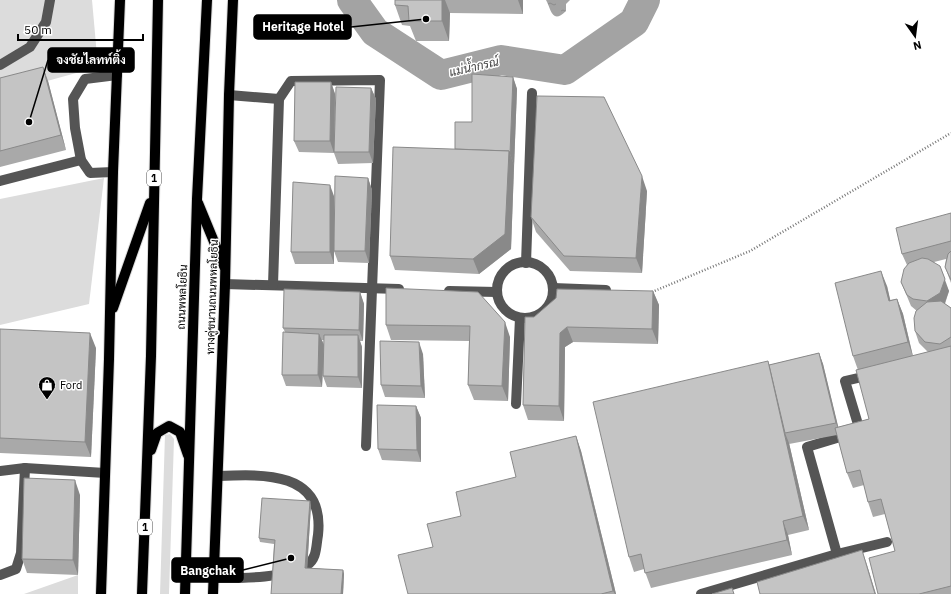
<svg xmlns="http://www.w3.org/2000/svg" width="951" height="594" viewBox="0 0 951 594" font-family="'IBM Plex Sans',Sarabun,sans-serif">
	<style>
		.green { fill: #dcdcdc }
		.water { fill: url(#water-ripples) }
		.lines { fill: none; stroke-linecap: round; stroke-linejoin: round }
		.river { stroke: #a3a3a3; stroke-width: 30 }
		.major-casing { stroke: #dbdbdb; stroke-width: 12 }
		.path { stroke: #777; stroke-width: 2.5; stroke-dasharray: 1 2; stroke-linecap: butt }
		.minor { stroke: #555; stroke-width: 10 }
		.major { stroke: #000; stroke-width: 10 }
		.wall { fill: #a9a9a9; fill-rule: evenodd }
		.shaded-wall { fill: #898989 }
		.building { fill: #c4c4c4; stroke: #898989 }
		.labels { text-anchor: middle; stroke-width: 3; stroke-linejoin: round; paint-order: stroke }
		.shield { fill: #fff; stroke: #4c4c4c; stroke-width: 1 }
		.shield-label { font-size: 10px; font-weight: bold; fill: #000 }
		.street-label { font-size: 11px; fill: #000; stroke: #fff }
		.poi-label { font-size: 11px; fill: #000; stroke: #fff; text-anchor: start }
		.water-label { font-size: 12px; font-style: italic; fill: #444; stroke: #fff }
		.leader { fill: none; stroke: #000; stroke-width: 1.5 }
		.callout-dot { fill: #000; stroke: #fff; stroke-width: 1.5 }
		.callout { fill: #000; stroke: #000; stroke-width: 1.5 }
		.callout-label { font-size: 12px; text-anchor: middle; font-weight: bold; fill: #fff }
	</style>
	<defs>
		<pattern id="water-ripples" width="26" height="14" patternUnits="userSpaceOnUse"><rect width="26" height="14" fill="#a3a3a3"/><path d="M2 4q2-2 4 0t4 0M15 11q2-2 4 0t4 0" fill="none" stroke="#8b8b8b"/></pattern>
	</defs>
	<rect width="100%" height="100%" fill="#fff"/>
	<!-- green -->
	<g class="green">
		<polygon points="0,0 92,0 98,67 0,94"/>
		<polygon points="104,178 89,304 0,325 0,199"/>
		<polygon points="170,434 174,439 169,594 160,594 165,435"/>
		<polygon points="78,575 78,594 24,594"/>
	</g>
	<!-- water -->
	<path class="water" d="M546,0H570L566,4V11C552,25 551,9 546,0Z"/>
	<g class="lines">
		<!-- river -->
		<polyline class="river" points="352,0 375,32 441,75 501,60 565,70 634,22 645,0"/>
		<!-- major casing -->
		<g class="major-casing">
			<g id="major">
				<polyline points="198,203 224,266"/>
				<polyline points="113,308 150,203"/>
				<polyline points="151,450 157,433 169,426 180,432 188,455"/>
				<polyline points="101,594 109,359 113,172 120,0"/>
				<polyline points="142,594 151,356 158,0"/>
				<polyline points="185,594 197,199 207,0"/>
				<polyline points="213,594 225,284 229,95 233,0"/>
			</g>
		</g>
		<!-- path -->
		<polyline class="path" points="652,292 750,251 951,133"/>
		<!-- minor -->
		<g class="minor">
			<polyline points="0,65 30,47 46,22 50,0"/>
			<polyline points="229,95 279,99"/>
			<polyline points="113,172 90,173 81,160 75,128 73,99 85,79 117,75"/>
			<polyline points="0,181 81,160"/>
			<circle cx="525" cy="290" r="28"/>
			<polyline points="526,263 532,93"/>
			<polyline points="225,284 399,289"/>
			<polyline points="273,285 279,99 291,81 380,80 366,446"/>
			<polyline points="553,288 606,290"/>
			<polyline points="449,291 497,292"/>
			<polyline points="516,404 520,318"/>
			<polyline points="0,471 25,468 105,473"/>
			<polyline points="837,554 807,447 860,431 845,381 871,375"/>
			<polyline points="0,575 16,569 21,553 25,468"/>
			<path d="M214,578C240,578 284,579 307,565C317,559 316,546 318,535C325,471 263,474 218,476"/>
			<polyline points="701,594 837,554 887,542"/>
		</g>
		<!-- major -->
		<use href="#major" class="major"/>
	</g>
	<!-- wall -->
	<g class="wall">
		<polygon points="395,0 523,0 523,14 450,13 449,41 416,41 410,26 402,25 395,5"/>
		<polygon points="513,77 517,89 511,249 479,274 395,270 390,256 455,149 472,122"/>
		<polygon points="0,78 48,81 66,150 0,167"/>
		<polygon points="331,82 335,94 335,134 371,88 376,99 373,163 338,164 334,153 299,152 294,141"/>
		<polygon points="368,178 372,190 369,263 338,262 334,251"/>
		<polygon points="647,191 642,273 570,271 536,232 531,217"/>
		<polygon points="334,196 334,264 295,264 291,252"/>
		<polygon points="951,213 951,283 945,267 946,259 934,262 949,291 945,304 951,308 951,594 878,594 895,551 885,514 873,517 868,502 864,485 853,488 847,473 837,435 789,444 789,443 809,530 788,535 792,555 651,588 644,569 634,572 629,557 768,361 769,365 819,353 823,364 838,427 869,419 858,370 853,356 887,286 890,300 897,299 903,314 913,356 928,352 919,343 915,331 917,311 911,306 901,282 907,265 902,254"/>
		<polygon points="386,288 510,337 508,401 474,400 468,385 469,341 391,340 386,325"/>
		<polygon points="653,291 659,305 658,344 573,342 565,347 564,421 528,420 523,405 534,317"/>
		<path d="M360,292L364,304L363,341H360L362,347V388L327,387L323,376L324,346L322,387L286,386L282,375L285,332L283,328ZM322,340H324V345Z"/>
		<polygon points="0,329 96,348 91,457 0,453"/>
		<polygon points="423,354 425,398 385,397 381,385"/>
		<polygon points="416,406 421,418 421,462 382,460 378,449"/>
		<polygon points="576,436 581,451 616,594 408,594 433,547 461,516 516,477"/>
		<polygon points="80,495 78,575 27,573 22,559"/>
		<polygon points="311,505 307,568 343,570 344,574 343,594 271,594 274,544 260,542 259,538"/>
	</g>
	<!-- shaded-wall -->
	<g class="shaded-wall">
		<polygon points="442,0 445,0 450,13 449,41 442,21"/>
		<polygon points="518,0 523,0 523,14"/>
		<polygon points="43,67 48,81 66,150 61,135"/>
		<polygon points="513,77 517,89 514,165 510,154"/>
		<polygon points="331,82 335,94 334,153 330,141"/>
		<polygon points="371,88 376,99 373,163 369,152"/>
		<polygon points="509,151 514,165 511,249 479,274 473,259"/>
		<polygon points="642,176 647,191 642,273 636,258"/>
		<polygon points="368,178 372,190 369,263 365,251"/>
		<polygon points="330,185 334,196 334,264 330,252"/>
		<polygon points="940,266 949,291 944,305 932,313 927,301"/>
		<polygon points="881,271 887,286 894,316 889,301"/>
		<polygon points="653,291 659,305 658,344 652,329"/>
		<polygon points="360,292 364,304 363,341 359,330"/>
		<polygon points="897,299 903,314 913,357 908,342"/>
		<polygon points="505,322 510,337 508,401 502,386"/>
		<polygon points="567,327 573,342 565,347 564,421 559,406 560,333"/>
		<polygon points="90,333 96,348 91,457 85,442"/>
		<polygon points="319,334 324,345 322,387 318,375"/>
		<polygon points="358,335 362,347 362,388 358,377"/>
		<polygon points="419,342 423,354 425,398 421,386"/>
		<polygon points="819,353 823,364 840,434 836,423"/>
		<polygon points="768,361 773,376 785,433 789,443 809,530 803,516"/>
		<polygon points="416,406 421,418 421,462 417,450"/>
		<polygon points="576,436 581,451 616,594 615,594 613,591"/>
		<polygon points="75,480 80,495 78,575 73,560"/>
		<polygon points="310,501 311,505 307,572 305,568"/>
		<polygon points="783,521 788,535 792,555 787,540"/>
		<polygon points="862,550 867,565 876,594 875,594"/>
		<polygon points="343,570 344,574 343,594 341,594"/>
	</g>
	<!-- building -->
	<g class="building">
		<polygon points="395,0 442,0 442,21 409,21 408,6 395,5"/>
		<polygon points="43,67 61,135 0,151 0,78"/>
		<polygon points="472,74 513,77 510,154 509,151 455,149 455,122 472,122"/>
		<polygon points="295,82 331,82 330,141 294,141"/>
		<polygon points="336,87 371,88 369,152 334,152"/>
		<polygon points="537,96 604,97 642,176 636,258 564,256 531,217"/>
		<polygon points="393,147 509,151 505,234 473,259 390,256"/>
		<polygon points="335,176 368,178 365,251 334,251"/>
		<polygon points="293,182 330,185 330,252 291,252"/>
		<polygon points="951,213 951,241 902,254 896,228"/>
		<polygon points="951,251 951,280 945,267 948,254"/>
		<polygon points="922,258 928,259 940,266 945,279 940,293 927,301 913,299 907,295 901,282 904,269 909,263"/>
		<polygon points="881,271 889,301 897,299 908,342 853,356 835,283"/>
		<polygon points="386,288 478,292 505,322 502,386 468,385 470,326 386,325"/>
		<polygon points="284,289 360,292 359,330 283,328"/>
		<polygon points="557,289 653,291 652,329 567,327 560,333 559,406 523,405 525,317 534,317 556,298"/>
		<polygon points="941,301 951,308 951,337 940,344 925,342 915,331 914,318 916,311 927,302"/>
		<polygon points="0,329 90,333 85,442 0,438"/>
		<polygon points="283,332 319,334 318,375 282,375"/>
		<polygon points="324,335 358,335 358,377 323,376"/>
		<polygon points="380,341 419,342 421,386 381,385"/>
		<polygon points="951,346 951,586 919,594 878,594 869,558 895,551 881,499 868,502 860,470 847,473 835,428 869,419 856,370"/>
		<polygon points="819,353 836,423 785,433 769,365"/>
		<polygon points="768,361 803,516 783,521 787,540 645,573 641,554 629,557 593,402"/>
		<polygon points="377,405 416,406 417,450 378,449"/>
		<polygon points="576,436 613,591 601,594 408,594 398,555 433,547 427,524 461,516 456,492 516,477 510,452"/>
		<polygon points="24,478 75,480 73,560 22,559"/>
		<polygon points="262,498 310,501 305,568 343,570 341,594 271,594 275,540 259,538"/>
		<polygon points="862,550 875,594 760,594 757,582"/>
		<polygon points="732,588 734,594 712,594"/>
	</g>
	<!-- icons -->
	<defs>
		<g id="shop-pin" transform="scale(0.9)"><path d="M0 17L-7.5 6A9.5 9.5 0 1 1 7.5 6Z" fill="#000" stroke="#fff"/><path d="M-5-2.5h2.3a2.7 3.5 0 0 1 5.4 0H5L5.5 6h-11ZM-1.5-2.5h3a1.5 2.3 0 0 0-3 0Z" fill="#fff"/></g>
	</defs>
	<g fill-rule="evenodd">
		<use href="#shop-pin" x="47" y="385"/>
	</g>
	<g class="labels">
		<!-- shield labels -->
		<g class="shield">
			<rect x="147" y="170" width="14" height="16" rx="3"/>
			<rect x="138" y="519" width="14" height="16" rx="3"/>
		</g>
		<g class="shield-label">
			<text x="154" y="182">1</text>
			<text x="145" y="531">1</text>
		</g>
		<!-- street labels -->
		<g class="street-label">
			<text transform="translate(182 297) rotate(-88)" y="4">ถนนพหลโยธิน</text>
			<text transform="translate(212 297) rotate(-88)" y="4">ทางคู่ขนานถนนพหลโยธิน</text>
		</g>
		<!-- poi labels -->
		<g class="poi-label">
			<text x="60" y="389">Ford</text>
		</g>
		<!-- water labels -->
		<g class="water-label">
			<text transform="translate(474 67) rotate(-13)" y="4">แม่น้ำกรณ์</text>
		</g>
	</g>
	<!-- callouts -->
	<path class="leader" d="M426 19L351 27M29 122L48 60M291 558L243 570"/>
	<g class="callout-dot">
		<circle cx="426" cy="19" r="4"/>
		<circle cx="29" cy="122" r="4"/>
		<circle cx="291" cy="558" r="4"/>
	</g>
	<g class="callout">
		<rect x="254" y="15" width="97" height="24" rx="4"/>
		<rect x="48" y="48" width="86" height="24" rx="4"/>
		<rect x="172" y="558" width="71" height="24" rx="4"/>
	</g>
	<g class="callout-label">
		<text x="303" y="31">Heritage Hotel</text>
		<text x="91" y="64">จงชัยไลทท์ติ้ง</text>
		<text x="208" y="575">Bangchak</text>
	</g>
	<!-- north arrow -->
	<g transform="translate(915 36) rotate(166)" stroke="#ffffff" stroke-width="3" paint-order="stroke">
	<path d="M0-3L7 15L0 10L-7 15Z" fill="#000000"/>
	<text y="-6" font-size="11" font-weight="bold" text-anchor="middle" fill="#000000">N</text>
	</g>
	<!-- scale -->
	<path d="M18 34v6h125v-6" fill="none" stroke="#000000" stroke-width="2"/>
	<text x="24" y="34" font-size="12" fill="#000000" stroke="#ffffff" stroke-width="3" paint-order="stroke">50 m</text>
</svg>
